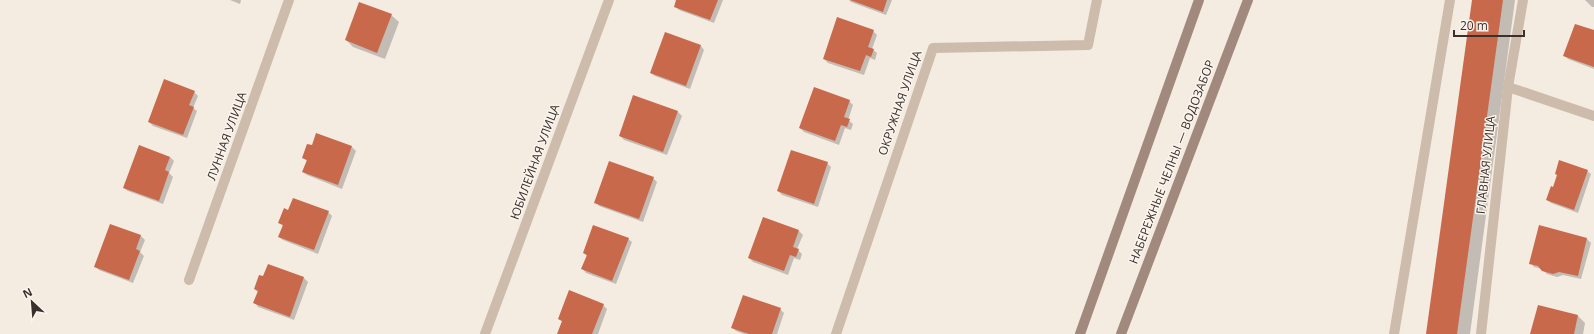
<svg xmlns="http://www.w3.org/2000/svg" width="1594" height="334" viewBox="0 0 1594 334" font-family="'Open Sans',sans-serif">
	<style>
		.shadow { fill: #0003 }
		.building { fill: #c8694b }
		.lines { fill: none; stroke-linecap: round; stroke-linejoin: round }
		.service { stroke: #cdbbac; stroke-width: 10 }
		.minor { stroke: #cdbbac; stroke-width: 10 }
		.secondary { stroke: #a18a7d; stroke-width: 10 }
		.labels { text-anchor: middle; stroke-width: 3; stroke-linejoin: round; paint-order: stroke }
		.street-label { font-size: 12px; fill: #3b302b; stroke: #fbf5ee }
	</style>
	<rect width="100%" height="100%" fill="#f4ebe1"/>
	<!-- shadow -->
	<g class="shadow">
		<polygon points="230,0 241,0 240,4"/>
		<polygon points="677,0 723,0 714,23 679,10 675,6"/>
		<polygon points="849,0 892,0 886,15 851,2"/>
		<polygon points="1473,0 1515,0 1470,334 1427,334"/>
		<polygon points="1585,0 1594,0 1594,7 1592,7"/>
		<polygon points="391,15 399,22 385,59 353,47 346,40"/>
		<polygon points="873,31 877,35 872,49 877,53 875,60 870,58 864,75 828,63 824,59"/>
		<polygon points="1594,32 1594,69 1568,59 1565,56"/>
		<polygon points="701,46 704,50 690,89 655,76 651,73"/>
		<polygon points="194,92 198,96 193,108 197,111 187,138 153,126 149,122"/>
		<polygon points="634,96 678,112 682,116 667,155 624,140 620,136"/>
		<polygon points="849,101 853,105 848,120 853,124 851,130 845,128 839,145 804,132 800,128"/>
		<polygon points="317,134 352,147 356,151 342,189 307,175 303,172 307,161 303,158 312,147"/>
		<polygon points="140,146 170,157 174,161 169,173 173,177 163,204 128,191 124,188"/>
		<polygon points="827,163 831,167 818,207 782,195 778,191"/>
		<polygon points="1587,171 1591,174 1578,213 1551,203 1547,200 1554,188"/>
		<polygon points="653,178 657,182 643,222 599,206 596,202"/>
		<polygon points="289,212 328,212 332,216 318,254 283,240 279,237 283,226 280,223"/>
		<polygon points="111,225 141,236 145,240 140,252 144,256 133,283 99,270 95,266"/>
		<polygon points="1540,226 1587,239 1591,243 1581,279 1563,275 1557,277 1547,274 1542,269 1534,267 1531,263"/>
		<polygon points="799,231 803,235 797,249 802,254 800,260 794,258 788,275 753,262 749,258"/>
		<polygon points="628,239 632,242 616,284 586,273 583,269 587,256 584,253"/>
		<polygon points="269,265 304,278 308,282 294,320 258,307 255,303 259,293 255,289 264,277"/>
		<polygon points="603,305 607,309 598,334 558,334 563,322 559,319"/>
		<polygon points="1539,306 1578,316 1585,323 1583,334 1531,334"/>
		<polygon points="780,309 784,313 777,334 744,334 736,331 732,327"/>
	</g>
	<!-- building -->
	<g class="building">
		<polygon points="676,0 718,0 710,20 674,7"/>
		<polygon points="850,0 887,0 883,12"/>
		<polygon points="1472,0 1503,0 1457,334 1426,334"/>
		<polygon points="359,2 392,14 377,53 345,40"/>
		<polygon points="837,17 874,30 868,47 874,49 871,57 866,55 860,71 823,59"/>
		<polygon points="1575,24 1594,30 1594,67 1563,56"/>
		<polygon points="665,32 701,45 686,86 650,73"/>
		<polygon points="164,79 195,91 189,105 194,107 183,135 148,122"/>
		<polygon points="814,87 850,100 844,117 850,119 847,127 841,125 835,141 799,128"/>
		<polygon points="633,95 678,111 663,152 619,136"/>
		<polygon points="316,133 352,146 338,185 302,172 307,160 302,158 307,144 312,145"/>
		<polygon points="139,145 170,157 165,170 169,172 159,201 123,188"/>
		<polygon points="791,150 828,162 814,204 777,191"/>
		<polygon points="1559,160 1588,170 1574,210 1546,200 1551,186 1553,187 1557,175 1555,174"/>
		<polygon points="609,161 654,177 639,219 594,203"/>
		<polygon points="293,198 329,211 314,250 278,237 283,225 278,223 284,208 288,210"/>
		<polygon points="763,217 799,230 793,247 799,249 796,257 790,255 784,271 748,258"/>
		<polygon points="110,224 141,235 136,249 140,251 129,280 94,267"/>
		<polygon points="593,225 629,238 612,281 581,269 587,255 583,253"/>
		<polygon points="1539,225 1587,238 1578,276 1559,272 1553,274 1542,271 1538,266 1529,264"/>
		<polygon points="268,264 304,277 290,317 253,303 258,291 254,289 259,275 263,276"/>
		<polygon points="569,290 604,304 592,334 557,334 562,321 558,319"/>
		<polygon points="743,295 781,308 772,334 749,334 731,328"/>
		<polygon points="1538,305 1578,315 1574,334 1530,334"/>
	</g>
	<g class="lines">
		<!-- service -->
		<polyline class="service" points="1394,334 1450,0"/>
		<!-- minor -->
		<g class="minor">
			<polyline points="1508,87 1594,116"/>
			<polyline points="189,280 289,0"/>
			<polyline points="485,334 609,0"/>
			<polyline points="836,334 933,48 1088,45 1097,0"/>
			<polyline points="1481,334 1508,87 1523,0"/>
		</g>
		<!-- secondary -->
		<g class="secondary">
			<polyline points="1080,334 1199,0"/>
			<polyline points="1121,334 1248,0"/>
		</g>
	</g>
	<g class="labels">
		<!-- street labels -->
		<g class="street-label">
			<text transform="translate(900 103) rotate(-71)" y="4">ОКРУЖНАЯ УЛИЦА</text>
			<text transform="translate(227 136) rotate(-70)" y="4">ЛУННАЯ УЛИЦА</text>
			<text transform="translate(535 162) rotate(-70)" y="4">ЮБИЛЕЙНАЯ УЛИЦА</text>
			<text transform="translate(1172 162) rotate(-69)" y="4">НАБЕРЕЖНЫЕ ЧЕЛНЫ — ВОДОЗАБОР</text>
			<text transform="translate(1486 165) rotate(-84)" y="4">ГЛАВНАЯ УЛИЦА</text>
		</g>
	</g>
	<!-- north arrow -->
	<g transform="translate(32 302) rotate(334)" stroke="#fbf5ee" stroke-width="3" paint-order="stroke">
	<path d="M0-3L7 15L0 10L-7 15Z" fill="#3b302b"/>
	<text y="-6" font-size="11" font-weight="bold" text-anchor="middle" fill="#3b302b">N</text>
	</g>
	<!-- scale -->
	<path d="M1454 30v6h70v-6" fill="none" stroke="#3b302b" stroke-width="2"/>
	<text x="1460" y="30" font-size="12" fill="#3b302b" stroke="#fbf5ee" stroke-width="3" paint-order="stroke">20 m</text>
</svg>
